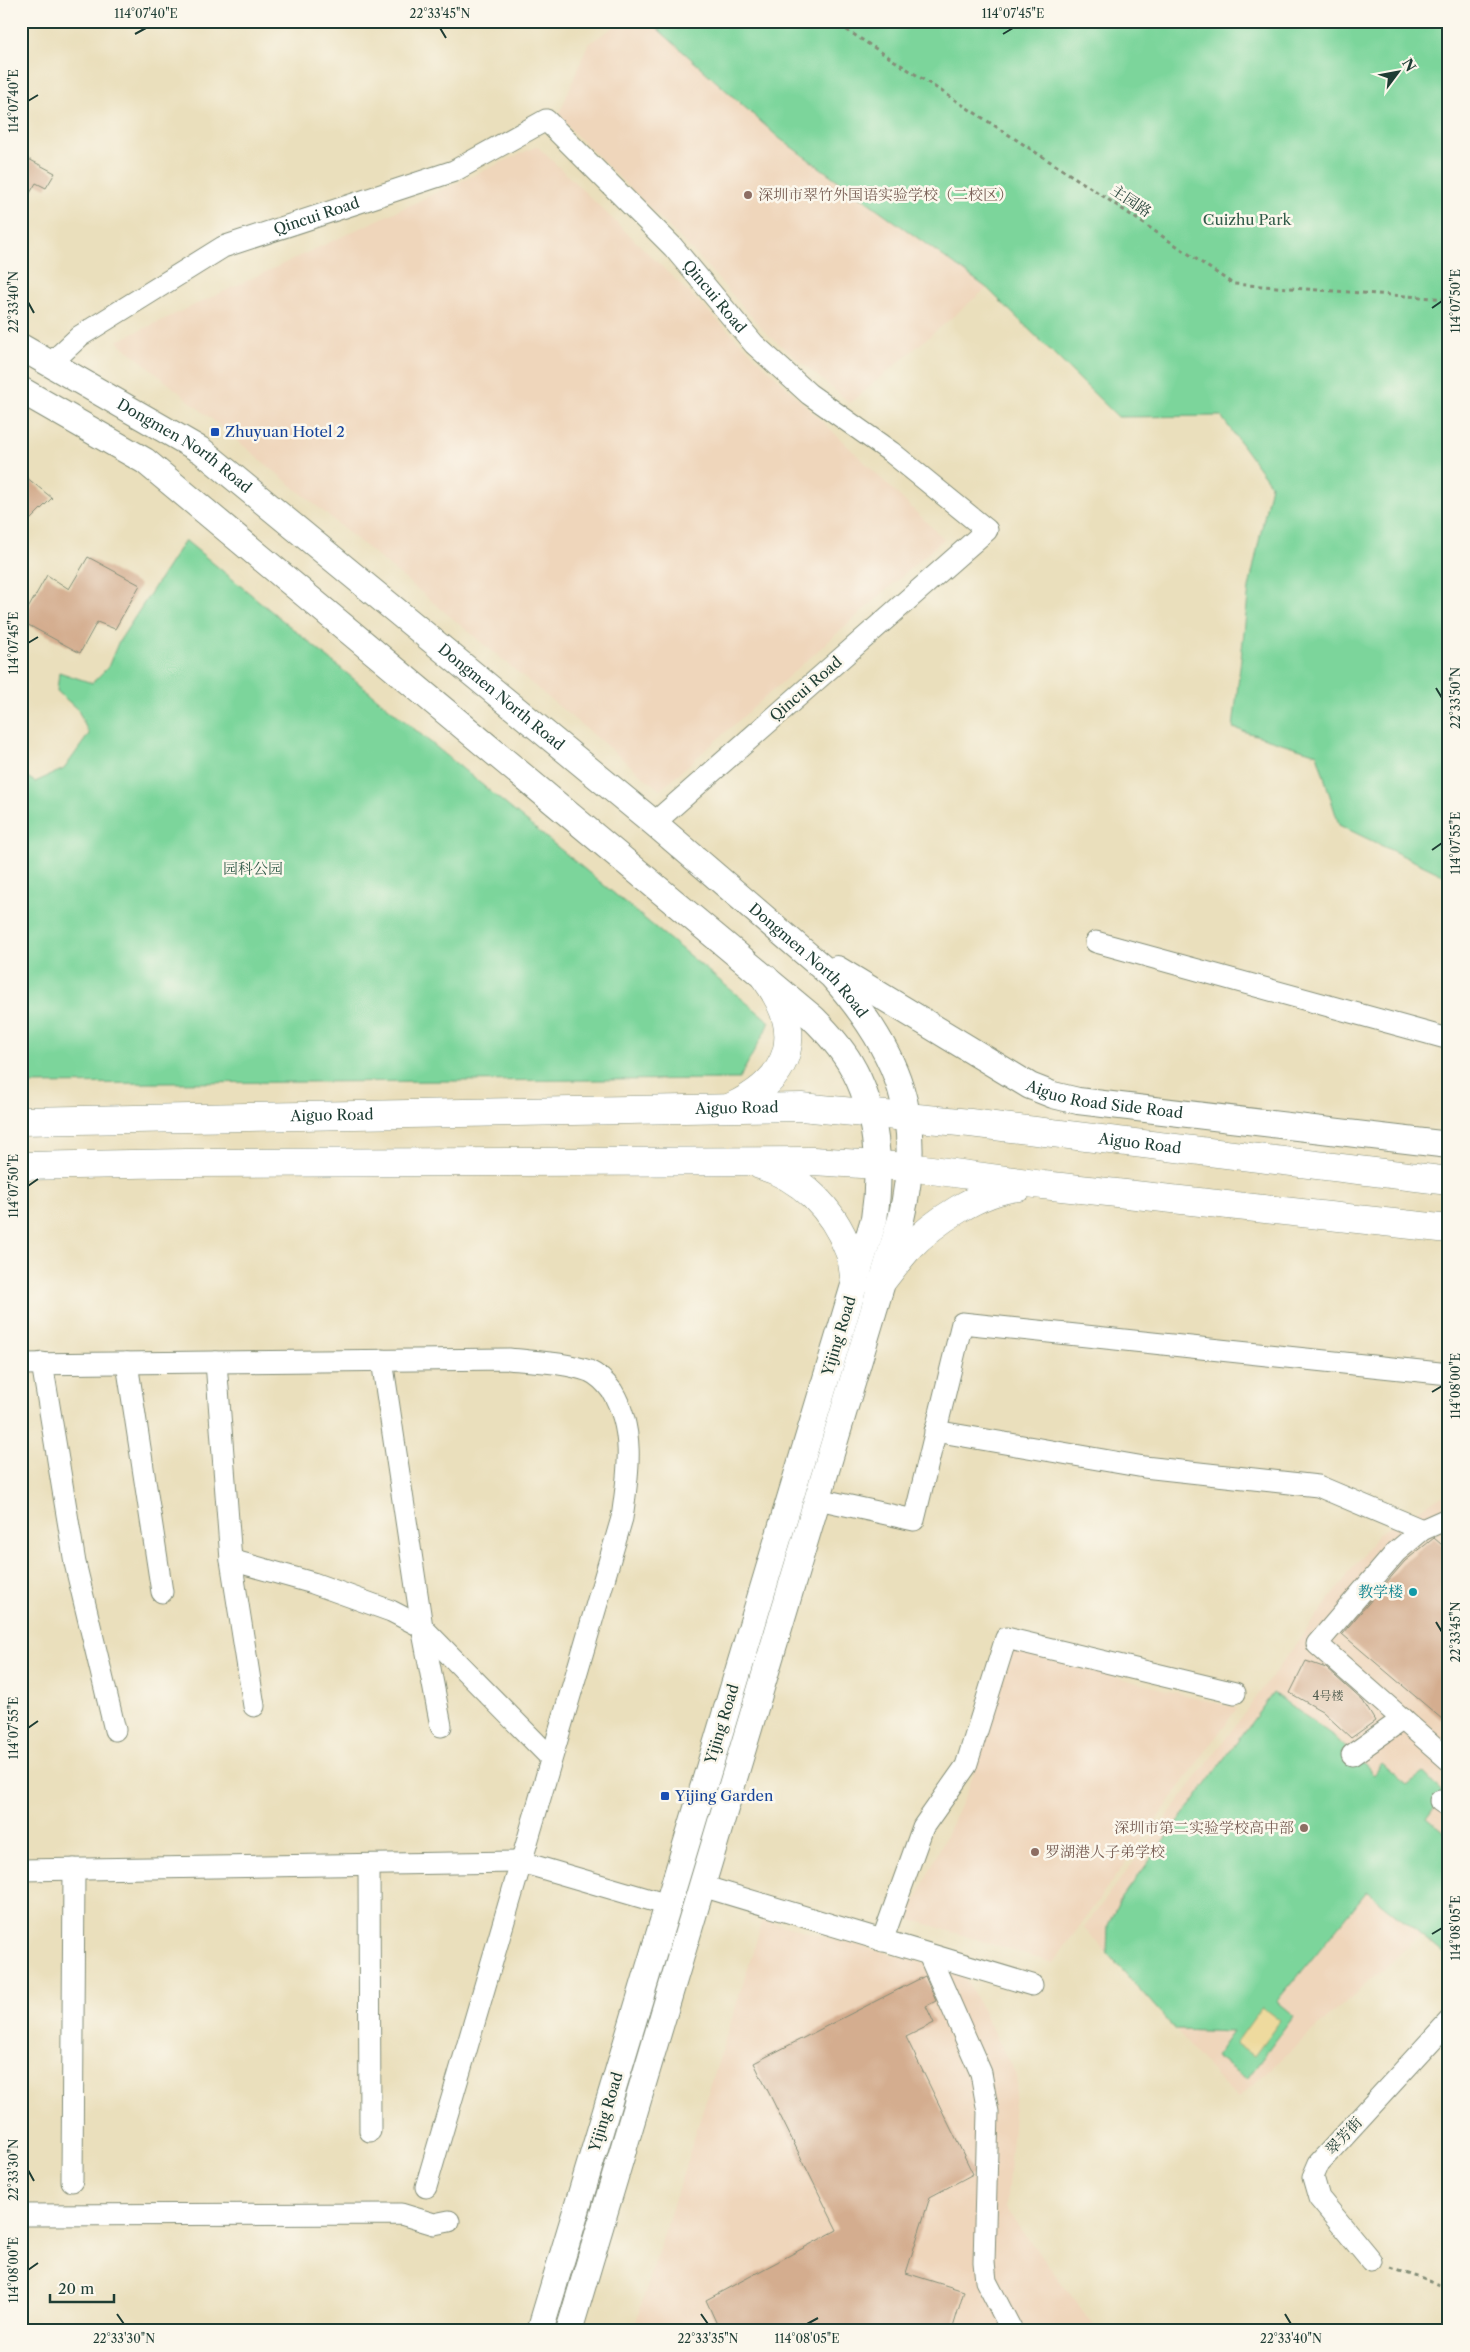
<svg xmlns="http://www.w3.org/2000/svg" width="1470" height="2352" viewBox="0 0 1470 2352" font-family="'Libre Caslon Text','Noto Serif SC',serif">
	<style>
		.built { fill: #efd6bb }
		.green { fill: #7bd59b; stroke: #4d8968 }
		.sand { fill: #eeda9e; stroke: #868c69 }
		.building { fill: #d4ad8f }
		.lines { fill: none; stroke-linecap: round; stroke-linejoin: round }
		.minor-casing { stroke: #848e78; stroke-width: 23 }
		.major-casing { stroke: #848e78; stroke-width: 28 }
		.highway-casing { stroke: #848e78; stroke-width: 29 }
		.path { stroke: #848e78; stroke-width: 3; stroke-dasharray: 4 4; stroke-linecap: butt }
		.minor { stroke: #fff; stroke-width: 21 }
		.major { stroke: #fff; stroke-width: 26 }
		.highway { stroke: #fff; stroke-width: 28 }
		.ticks { fill: none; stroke: #1f3d34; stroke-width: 2 }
		.education-dot { fill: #8d6e63; stroke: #fbf7ec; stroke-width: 2 }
		.transit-dot { fill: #1a4fb4; stroke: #fbf7ec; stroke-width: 2 }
		.culture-dot { fill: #0f9aa8; stroke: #fbf7ec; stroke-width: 2 }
		.labels { text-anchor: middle; stroke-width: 5; stroke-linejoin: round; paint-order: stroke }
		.number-label { font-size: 12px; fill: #4c594b }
		.education-label { font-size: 15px; fill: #785e54; stroke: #fbf7ec; text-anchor: start }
		.street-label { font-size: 15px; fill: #1f3d34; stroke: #fbf7ec }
		.park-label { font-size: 15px; fill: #315b49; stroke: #fbf7ec }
		.transit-label { font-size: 15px; fill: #164399; stroke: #fbf7ec; text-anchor: start }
		.culture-label { font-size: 15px; fill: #0d838f; stroke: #fbf7ec; text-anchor: end }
		.neatline { fill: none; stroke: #1f3d34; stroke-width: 2 }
		.ticks-label { font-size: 12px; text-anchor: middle; fill: #1f3d34 }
	</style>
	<rect width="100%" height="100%" fill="#fbf7ec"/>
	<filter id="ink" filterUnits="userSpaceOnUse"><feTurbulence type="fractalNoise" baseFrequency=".02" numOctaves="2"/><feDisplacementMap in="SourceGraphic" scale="10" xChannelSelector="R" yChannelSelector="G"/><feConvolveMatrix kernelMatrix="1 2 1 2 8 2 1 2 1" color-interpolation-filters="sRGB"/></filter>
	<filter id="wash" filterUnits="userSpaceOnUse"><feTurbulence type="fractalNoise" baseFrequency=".0096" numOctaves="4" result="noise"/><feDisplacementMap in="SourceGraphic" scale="20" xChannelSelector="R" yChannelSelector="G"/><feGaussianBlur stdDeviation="1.12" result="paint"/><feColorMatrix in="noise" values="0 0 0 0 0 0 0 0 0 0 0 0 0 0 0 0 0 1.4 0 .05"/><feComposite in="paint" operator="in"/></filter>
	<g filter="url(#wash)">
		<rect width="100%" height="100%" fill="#eadfbc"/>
		<!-- built -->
		<g class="built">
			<polygon points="623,21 649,21 779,138 987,288 850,403 766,333 694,252 558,117 588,44"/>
			<polygon points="537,146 944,539 660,790 117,341"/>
			<polygon points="1449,1492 1449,1958 1421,1935 1237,2099 1084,1928 1379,1533"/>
			<polygon points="1013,1651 1237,1708 1053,1963 907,1918 969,1787"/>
			<polygon points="763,1920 963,1973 1017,2077 1006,2209 1098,2331 633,2331"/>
		</g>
		<!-- green -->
		<g class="green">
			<polygon points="649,21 1449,21 1449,878 1339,825 1317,754 1233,728 1249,588 1271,485 1221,416 1118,417 987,288 779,138"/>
			<polygon points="185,540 770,1022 739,1079 21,1084 21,773 35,782 64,769 89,734 78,710 57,691 59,672 92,683 108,667 118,643"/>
			<polygon points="1273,1693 1335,1737 1374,1775 1382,1764 1407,1785 1423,1773 1444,1795 1427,1818 1449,1836 1449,1958 1367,1891 1277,2002 1294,2016 1247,2079 1215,2057 1233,2032 1176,2030 1107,1953 1108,1925 1119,1902"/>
		</g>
		<!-- sand -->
		<polygon class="sand" points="1262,2007 1280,2021 1254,2056 1236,2043"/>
		<g id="blocks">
			<!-- building -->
			<g class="building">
				<polygon points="21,155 55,173 46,188 36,183 21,208"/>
				<polygon points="21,473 52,498 21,529"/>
				<polygon points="88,557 140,585 115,629 97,622 80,653 21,621 47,575 69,589"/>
				<polygon points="1434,1538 1449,1551 1449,1725 1342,1634 1405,1561"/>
				<polygon points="1306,1661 1326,1668 1363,1701 1375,1721 1351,1738 1322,1711 1290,1693"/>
				<polygon points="925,1976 936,2001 926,2006 934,2023 906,2037 973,2174 930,2197 906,2273 964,2291 952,2331 720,2331 706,2300 837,2230 754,2063"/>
			</g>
		</g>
	</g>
	<g filter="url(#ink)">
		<use href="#blocks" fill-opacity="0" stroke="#848e78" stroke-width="1"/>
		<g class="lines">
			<!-- minor casing -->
			<g class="minor-casing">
				<g id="minor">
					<path id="s1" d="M50,364L80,336L223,247L454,171L546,120L673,247L754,344L809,394L891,452L987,530L654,823"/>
					<polyline points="1096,942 1449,1039"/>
					<polyline points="382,1360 422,1627 441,1726"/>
					<polyline points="216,1362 231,1560 254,1706"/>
					<polyline points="42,1363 75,1563 115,1730"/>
					<polyline points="127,1363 162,1592"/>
					<path d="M21,1364L509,1359C536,1362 564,1362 589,1371C598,1375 606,1383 612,1391C636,1431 628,1475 622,1518L426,2187"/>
					<polyline points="935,1431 1144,1467 1318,1486 1422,1530"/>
					<polyline points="818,1499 914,1520 962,1323 1449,1374"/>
					<polyline points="1449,1518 1422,1530 1396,1552 1317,1644 1449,1760"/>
					<polyline points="231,1560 313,1583 391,1611 422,1627 551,1758"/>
					<polyline points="1352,1755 1403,1719"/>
					<polyline points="1440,1801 1449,1807"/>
					<polyline points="369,1865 370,2131"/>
					<polyline points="21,1870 521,1862 668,1905"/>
					<polyline points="702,1886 1032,1985"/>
					<polyline points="882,1941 923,1827 966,1766 1006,1638 1235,1693"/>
					<polyline points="929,1955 981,2073 988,2112 984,2262 986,2281 1012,2331"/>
					<polyline points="72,2181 74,1869"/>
					<polyline points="21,2215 401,2214 434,2224 449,2221"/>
					<polyline points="1371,2261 1319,2198 1313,2177 1319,2163 1449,2021"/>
				</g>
			</g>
			<!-- major casing -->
			<g class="major-casing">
				<g id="major">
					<path id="s2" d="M21,347L202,451L654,823L832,976C899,1052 925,1118 901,1219L569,2331"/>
					<path d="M21,390L145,461L813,1018C827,1032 840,1046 850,1063C877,1108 882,1169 874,1219L540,2331"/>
					<path id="s3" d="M837,969L1030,1086L1053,1095L1078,1101L1449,1145"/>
				</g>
			</g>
			<!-- highway casing -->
			<g class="highway-casing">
				<g id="highway">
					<path d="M731,1107C792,1078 806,1033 765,978"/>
					<path id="s4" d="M21,1121L801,1107L970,1123L1449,1181"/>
					<path d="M760,1165C801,1177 833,1209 848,1249C853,1259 853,1272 855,1283"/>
					<polyline points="21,1166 186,1163 813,1161 909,1167 1043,1185 1449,1229"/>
					<path d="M883,1280C891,1270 899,1259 907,1250C933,1222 981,1190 1019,1187"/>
				</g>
			</g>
			<!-- path -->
			<g class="path">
				<polyline points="833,21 1097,192 1233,284 1449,299"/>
				<polyline points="1391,2268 1449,2288"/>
			</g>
			<!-- minor -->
			<use href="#minor" class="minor"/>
			<!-- major -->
			<use href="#major" class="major"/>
			<!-- highway -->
			<use href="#highway" class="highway"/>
		</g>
	</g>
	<!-- ticks -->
	<path class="ticks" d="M440,28L446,38M135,34L146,28M1003,34L1013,28M28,101L38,95M28,302L34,313M1432,308L1442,301M28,643L38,637M1436,688L1442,698M1432,850L1442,843M28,1186L38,1179M1432,1392L1442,1386M1436,1622L1442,1632M28,1728L38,1721M1432,1934L1442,1928M28,2170L34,2181M28,2270L38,2263M117,2314L124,2324M701,2314L708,2324M1285,2314L1291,2324M807,2324L818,2318"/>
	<!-- markers -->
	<g class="education-dot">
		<circle cx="748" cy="195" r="5"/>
		<circle cx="1304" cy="1828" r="5"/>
		<circle cx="1035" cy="1852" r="5"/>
	</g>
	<g class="transit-dot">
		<rect x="210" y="427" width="10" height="10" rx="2.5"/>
		<rect x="660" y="1791" width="10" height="10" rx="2.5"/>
	</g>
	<circle class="culture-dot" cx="1413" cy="1592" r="5"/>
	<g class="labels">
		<!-- number labels -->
		<g class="number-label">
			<text x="1328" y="1700">4号楼</text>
		</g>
		<!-- education labels -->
		<g class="education-label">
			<text x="758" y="200">深圳市翠竹外国语实验学校（二校区）</text>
			<text x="1294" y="1833" text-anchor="end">深圳市第二实验学校高中部</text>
			<text x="1045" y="1857">罗湖港人子弟学校</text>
		</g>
		<!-- street labels -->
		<g class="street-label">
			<text transform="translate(1131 201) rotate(34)" y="5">主园路</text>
			<text dy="5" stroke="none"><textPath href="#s1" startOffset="308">Qincui Road</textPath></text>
			<text dy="5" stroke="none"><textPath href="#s1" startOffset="802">Qincui Road</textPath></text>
			<text dy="5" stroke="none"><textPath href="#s2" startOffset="191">Dongmen North Road</textPath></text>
			<text transform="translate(806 689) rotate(-41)" y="5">Qincui Road</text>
			<text dy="5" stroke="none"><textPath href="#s2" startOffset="596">Dongmen North Road</textPath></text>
			<text dy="5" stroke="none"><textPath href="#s2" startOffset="1001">Dongmen North Road</textPath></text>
			<text dy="5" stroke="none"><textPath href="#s3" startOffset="302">Aiguo Road Side Road</textPath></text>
			<text dy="5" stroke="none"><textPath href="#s4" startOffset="716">Aiguo Road</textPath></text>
			<text dy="5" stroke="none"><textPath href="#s4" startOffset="311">Aiguo Road</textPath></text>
			<text dy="5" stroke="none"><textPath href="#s4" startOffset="1121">Aiguo Road</textPath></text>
			<text transform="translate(839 1336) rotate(-73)" y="5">Yijing Road</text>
			<text transform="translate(722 1724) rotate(-73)" y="5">Yijing Road</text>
			<text transform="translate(606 2112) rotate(-73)" y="5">Yijing Road</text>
			<text transform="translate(1344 2136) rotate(-47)" y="5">翠芳街</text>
		</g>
		<!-- park labels -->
		<g class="park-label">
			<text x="1247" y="225">Cuizhu Park</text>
			<text x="253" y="874">园科公园</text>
		</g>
		<!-- transit labels -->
		<g class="transit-label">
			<text x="225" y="437">Zhuyuan Hotel 2</text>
			<text x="675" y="1801">Yijing Garden</text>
		</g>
		<!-- culture labels -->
		<g class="culture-label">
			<text x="1403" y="1597">教学楼</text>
		</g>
	</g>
	<!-- margin -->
	<rect width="1470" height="2352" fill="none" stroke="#fbf7ec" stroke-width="55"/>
	<!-- north arrow -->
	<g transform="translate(1398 72) rotate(58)" stroke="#fbf7ec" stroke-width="4" paint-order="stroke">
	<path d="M0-4L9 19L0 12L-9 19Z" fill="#1f3d34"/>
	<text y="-8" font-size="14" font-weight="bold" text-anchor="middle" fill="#1f3d34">N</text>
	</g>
	<!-- scale -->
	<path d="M50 2294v8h64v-8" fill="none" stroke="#1f3d34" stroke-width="2.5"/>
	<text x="58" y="2294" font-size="15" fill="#1f3d34" stroke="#fbf7ec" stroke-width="4" paint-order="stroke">20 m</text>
	<rect x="28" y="28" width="1414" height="2296" class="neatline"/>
	<g class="ticks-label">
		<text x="146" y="18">114°07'40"E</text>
		<text x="440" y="18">22°33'45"N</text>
		<text x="1013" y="18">114°07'45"E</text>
		<text transform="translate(14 101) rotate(-90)" y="4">114°07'40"E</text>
		<text transform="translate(1456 301) rotate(-90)" y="4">114°07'50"E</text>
		<text transform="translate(14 302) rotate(-90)" y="4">22°33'40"N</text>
		<text transform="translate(14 643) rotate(-90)" y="4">114°07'45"E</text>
		<text transform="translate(1456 698) rotate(-90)" y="4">22°33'50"N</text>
		<text transform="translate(1456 843) rotate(-90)" y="4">114°07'55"E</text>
		<text transform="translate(14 1186) rotate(-90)" y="4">114°07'50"E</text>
		<text transform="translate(1456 1386) rotate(-90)" y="4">114°08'00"E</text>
		<text transform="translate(1456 1632) rotate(-90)" y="4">22°33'45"N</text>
		<text transform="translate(14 1728) rotate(-90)" y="4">114°07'55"E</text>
		<text transform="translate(1456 1928) rotate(-90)" y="4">114°08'05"E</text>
		<text transform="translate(14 2170) rotate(-90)" y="4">22°33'30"N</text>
		<text transform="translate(14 2270) rotate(-90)" y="4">114°08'00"E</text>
		<text x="124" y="2343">22°33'30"N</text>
		<text x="708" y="2343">22°33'35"N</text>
		<text x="807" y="2343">114°08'05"E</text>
		<text x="1291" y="2343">22°33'40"N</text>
	</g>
</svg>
